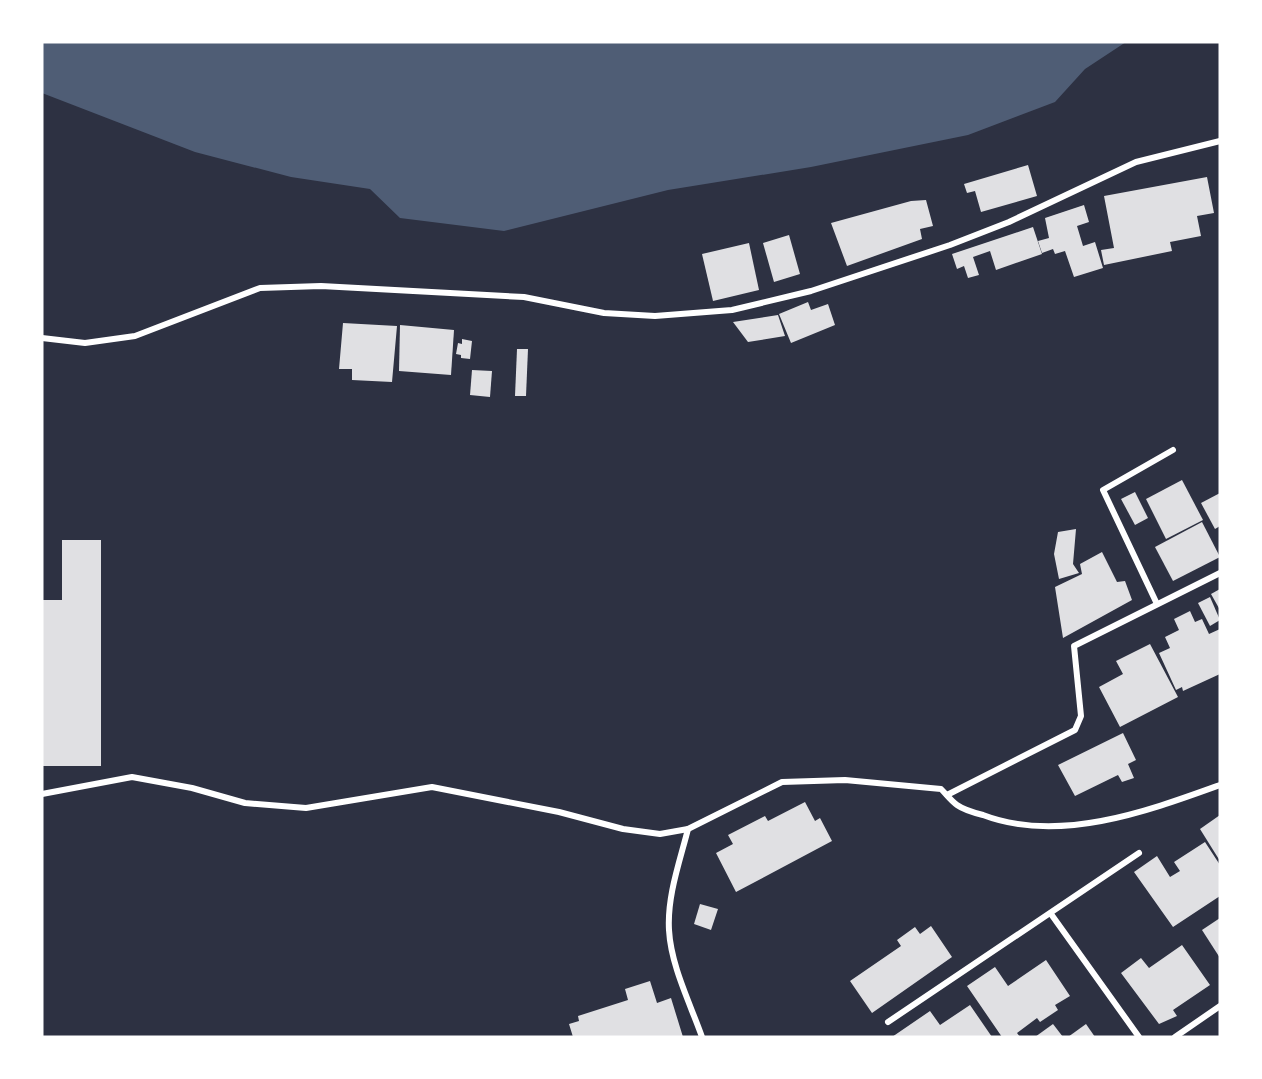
<svg xmlns="http://www.w3.org/2000/svg" width="1262" height="1079" viewBox="0 0 1262 1079" font-family="Mulish,sans-serif">
	<style>
		.water { fill: #4f5d75 }
		.building { fill: #e0e0e3 }
		.lines { fill: none; stroke-linecap: round; stroke-linejoin: round }
		.minor { stroke: #fff; stroke-width: 6 }
	</style>
	<rect width="100%" height="100%" fill="#2d3142"/>
	<!-- water -->
	<polygon class="water" points="42,42 1126,42 1085,69 1055,102 968,135 811,167 668,190 504,231 400,218 370,189 291,177 195,152 42,93"/>
	<!-- building -->
	<g class="building">
		<polygon points="1028,165 1037,196 981,212 975,191 967,193 964,184"/>
		<polygon points="1207,177 1214,213 1197,216 1201,236 1170,242 1172,251 1104,265 1101,250 1114,248 1104,196"/>
		<polygon points="926,200 933,226 920,229 922,239 847,266 831,223 911,201"/>
		<polygon points="1084,205 1089,222 1077,226 1083,246 1095,242 1103,268 1074,277 1065,251 1055,254 1053,249 1042,253 1038,241 1049,238 1045,218"/>
		<polygon points="1033,227 1042,254 996,270 990,251 973,257 979,275 968,278 964,266 957,269 952,254"/>
		<polygon points="789,235 800,274 774,282 763,243"/>
		<polygon points="749,243 759,290 713,301 702,254"/>
		<polygon points="808,302 811,310 828,304 835,325 791,343 779,314"/>
		<polygon points="778,315 785,336 748,342 733,322"/>
		<polygon points="343,323 397,326 392,382 352,380 352,369 339,369"/>
		<polygon points="400,325 454,330 451,375 399,371"/>
		<polygon points="462,339 472,341 470,359 461,358 461,355 456,354 458,343 462,344"/>
		<polygon points="517,349 528,349 526,396 515,396"/>
		<polygon points="472,370 492,371 490,397 470,395"/>
		<polygon points="1182,480 1203,520 1166,539 1146,499"/>
		<polygon points="1135,492 1148,518 1135,525 1121,499"/>
		<polygon points="1220,493 1220,526 1215,529 1201,503"/>
		<polygon points="1202,522 1220,557 1173,581 1155,547"/>
		<polygon points="1076,529 1073,564 1079,573 1059,579 1054,554 1058,532"/>
		<polygon points="62,540 101,540 101,766 42,766 42,600 62,600"/>
		<polygon points="1102,552 1117,582 1125,581 1132,600 1063,638 1055,587 1082,574 1080,564"/>
		<polygon points="1220,589 1220,610 1211,594"/>
		<polygon points="1210,597 1220,620 1210,626 1198,603"/>
		<polygon points="1190,611 1195,622 1202,619 1209,634 1220,629 1220,674 1183,691 1182,687 1176,690 1159,653 1170,648 1165,637 1179,630 1174,619"/>
		<polygon points="1150,644 1178,697 1120,727 1099,687 1123,674 1116,661"/>
		<polygon points="1123,733 1136,760 1128,764 1134,778 1122,782 1118,775 1075,796 1058,765"/>
		<polygon points="805,802 815,821 820,818 832,841 736,892 716,853 733,844 728,835 765,816 768,821"/>
		<polygon points="1220,815 1220,861 1200,829"/>
		<polygon points="1205,842 1220,865 1220,896 1173,927 1134,872 1157,856 1170,877 1180,871 1174,862"/>
		<polygon points="700,904 718,909 711,930 694,924"/>
		<polygon points="1220,918 1220,958 1202,930"/>
		<polygon points="931,926 952,957 872,1013 850,981 901,946 897,940 915,927 920,934"/>
		<polygon points="1182,945 1210,985 1173,1010 1177,1016 1159,1024 1121,973 1141,958 1149,968"/>
		<polygon points="1046,960 1070,996 1055,1005 1058,1010 1040,1022 1037,1018 1017,1033 1020,1037 1002,1037 967,986 995,967 1008,986"/>
		<polygon points="650,981 657,1003 671,998 683,1037 573,1037 569,1024 579,1021 578,1016 628,1000 625,989"/>
		<polygon points="970,1005 992,1037 892,1037 930,1011 940,1025"/>
		<polygon points="1053,1024 1063,1037 1035,1037"/>
		<polygon points="1086,1024 1095,1037 1068,1037"/>
	</g>
	<g class="lines">
		<!-- minor -->
		<g class="minor">
			<polyline points="42,338 85,343 135,336 260,288 321,286 524,297 604,313 655,316 732,310 811,291 950,245 1009,222 1136,162 1220,141"/>
			<polyline points="1157,604 1103,490 1173,450"/>
			<path d="M42,794L132,777L192,788L245,803L306,808L432,787L559,812L623,829L660,834L688,829L782,782L845,780L941,789C946,794 951,801 957,805C964,810 975,813 983,815C1059,844 1148,811 1220,785"/>
			<polyline points="947,795 1075,730 1081,716 1074,646 1220,573"/>
			<path d="M688,829C680,861 667,896 669,930C671,966 690,1003 702,1037"/>
			<polyline points="1051,914 1139,1037"/>
			<polyline points="888,1022 1139,853"/>
			<polyline points="1175,1037 1220,1006"/>
		</g>
	</g>
	<!-- border -->
	<rect width="1262" height="1079" fill="none" stroke="#ffffff" stroke-width="87"/>
</svg>
